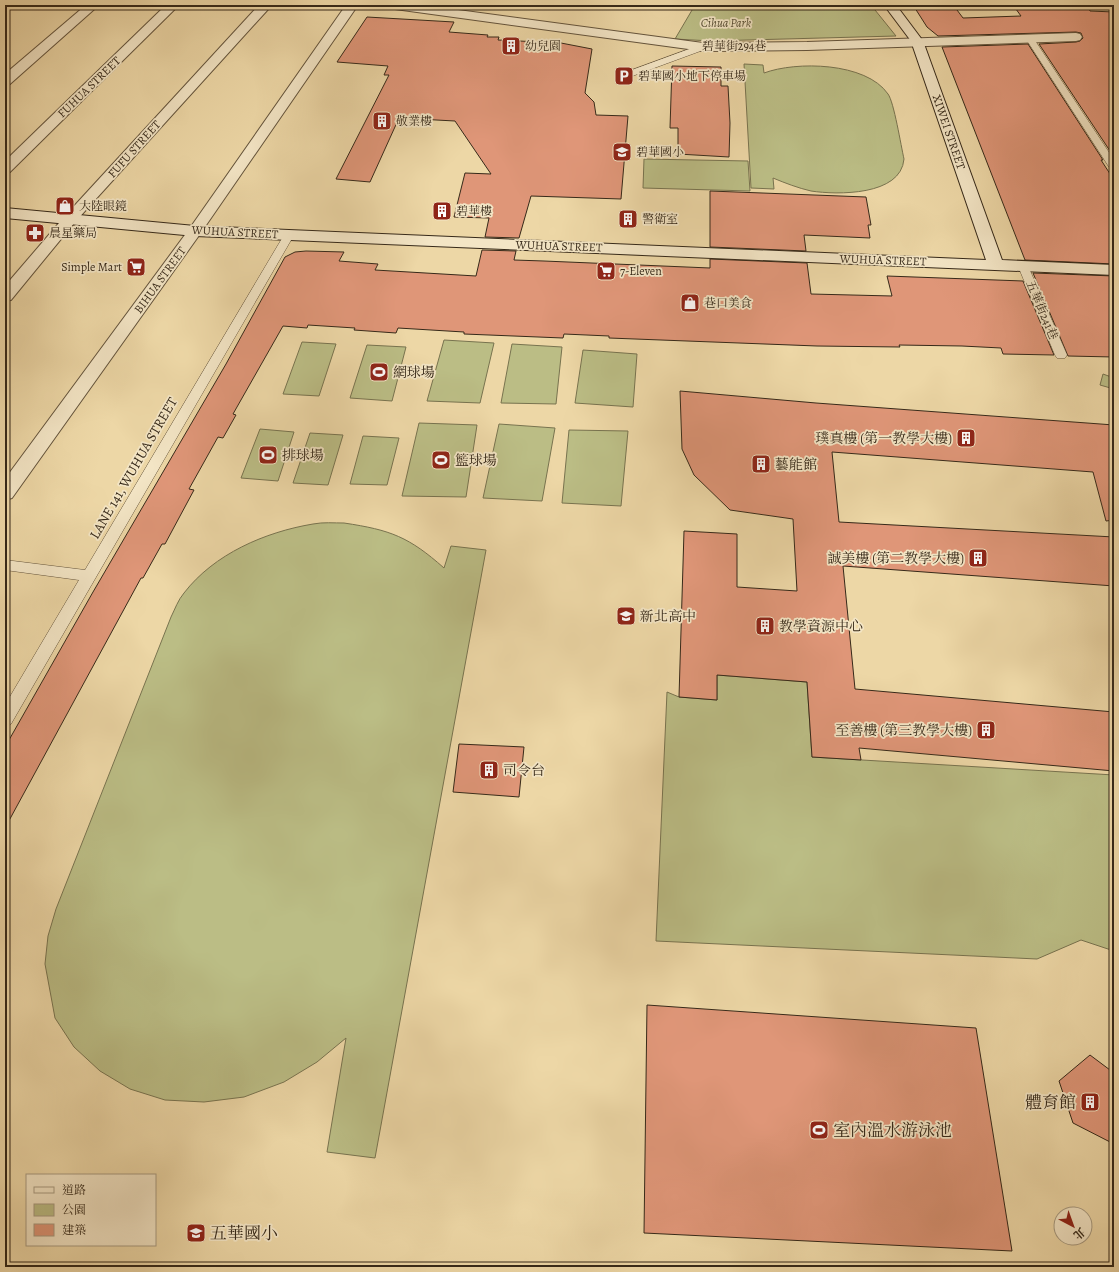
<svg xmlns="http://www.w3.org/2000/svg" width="1119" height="1272" viewBox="0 0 1119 1272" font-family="Alegreya,'Noto Serif TC',serif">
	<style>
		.green { fill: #bbbd85; stroke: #78734f }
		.building { fill: #df9678; stroke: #362919 }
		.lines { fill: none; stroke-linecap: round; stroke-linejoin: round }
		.lane-casing { stroke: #64543c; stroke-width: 1 }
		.street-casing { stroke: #64543c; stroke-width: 2 }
		.secondary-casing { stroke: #362919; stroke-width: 2 }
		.lane { fill: #f3e5c5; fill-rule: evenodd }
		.street { fill: #f3e5c5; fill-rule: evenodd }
		.secondary { fill: #f3e5c5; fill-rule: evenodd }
		.labels { text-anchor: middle; stroke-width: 3.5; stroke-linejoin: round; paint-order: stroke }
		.far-park-label { font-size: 12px; font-style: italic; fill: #574e34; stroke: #f3e5c5 }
		.far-poi-label { font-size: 12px; fill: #362919; stroke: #f3e5c5; text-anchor: start }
		.far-street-label { font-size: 12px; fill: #362919; stroke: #f3e5c5 }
		.poi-label { font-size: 14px; fill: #362919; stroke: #f3e5c5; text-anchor: start }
		.street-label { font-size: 14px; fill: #362919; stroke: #f3e5c5 }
		.near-poi-label { font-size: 17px; fill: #362919; stroke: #f3e5c5; text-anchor: start }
	</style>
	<rect width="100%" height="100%" fill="#edd7a6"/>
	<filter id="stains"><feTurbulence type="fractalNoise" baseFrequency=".005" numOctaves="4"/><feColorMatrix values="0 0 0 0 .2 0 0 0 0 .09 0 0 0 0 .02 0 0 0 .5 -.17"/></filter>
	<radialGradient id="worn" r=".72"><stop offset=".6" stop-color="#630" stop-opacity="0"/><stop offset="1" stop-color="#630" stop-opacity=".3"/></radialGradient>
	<!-- green -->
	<g class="green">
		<polygon points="695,5 871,5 896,36 711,41 675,39"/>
		<path d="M744,64L763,65L764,73C796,61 866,62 888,94C894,102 901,146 904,159C901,196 837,195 811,191C798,188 785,183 773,178L774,189L751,188Z"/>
		<polygon points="644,159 748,161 750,191 643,188"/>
		<polygon points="444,340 494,343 480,403 427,401"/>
		<polygon points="302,342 336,344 319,396 283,394"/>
		<polygon points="512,344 562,347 556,404 501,403"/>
		<polygon points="367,345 406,347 392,401 350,398"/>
		<polygon points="583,350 637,354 633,407 575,403"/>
		<polygon points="1103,374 1114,378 1114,389 1100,385"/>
		<polygon points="419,423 477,425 466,497 402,496"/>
		<polygon points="499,424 555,428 542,501 483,498"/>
		<polygon points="260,429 294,432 278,481 241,478"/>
		<polygon points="569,430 628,431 621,506 562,503"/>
		<polygon points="310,433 343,435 328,485 293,483"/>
		<polygon points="363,436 399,438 387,485 350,484"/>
		<path d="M344,523C391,530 409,537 444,568L451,546L486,550L375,1158L327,1152L346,1038L317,1062L284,1082L244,1097L204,1102L165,1100L130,1089L100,1071L74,1047L55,1018L45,964L48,936L56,909L171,617C175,609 178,600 184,593C214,554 265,532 313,524C323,522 334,523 344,523Z"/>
		<polygon points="717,675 807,682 812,757 1114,775 1114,951 1081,940 1037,959 656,941 667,692 679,697 717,700"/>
	</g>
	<!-- building -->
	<g class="building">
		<polygon points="913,5 950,5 954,6 963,18 1021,16 1013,5 1087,5 1090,11 1114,12 1114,157 1039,44 1076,42 1080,41 1083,38 1081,33 1076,32 938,36 927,27"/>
		<polygon points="367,17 454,22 449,32 488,35 487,37 499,37 498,40 561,43 592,49 585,93 594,102 596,115 628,116 621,199 531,196 519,238 485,237 489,218 454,217 465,173 491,174 455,121 399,118 370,182 336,179 389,75 384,75 388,66 337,62"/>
		<polygon points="1028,44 1103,160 1101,160 1114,180 1114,264 1025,260 942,47"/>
		<polygon points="672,66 721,67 721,86 728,86 730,123 729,157 678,154 678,128 670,128"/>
		<polygon points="710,191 866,197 871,225 868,225 870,238 804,235 806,251 710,247"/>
		<polygon points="482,250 516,251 514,260 544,261 710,268 710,259 807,263 811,294 892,296 887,276 1023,281 1054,355 1003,354 1001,348 962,346 899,345 900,347 817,346 609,338 609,336 564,334 563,338 464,334 464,332 398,328 396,333 354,330 355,328 308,325 307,328 283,326 233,414 236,415 223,438 218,437 189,489 194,490 165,544 162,544 143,578 141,578 5,828 5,747 93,592 226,364 285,257 295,252 306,251 344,252 339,261 378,264 375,270 476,276"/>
		<polygon points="1033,273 1114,276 1114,357 1068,356"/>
		<polygon points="680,391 816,403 1114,425 1114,520 1106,521 1093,472 832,452 839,522 1114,537 1114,586 843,566 855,689 1114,712 1114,771 859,748 861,760 812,757 807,682 717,675 717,700 679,697 684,531 737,534 737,587 797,591 793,519 730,510 694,475 682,449"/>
		<polygon points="459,744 524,747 519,797 453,792"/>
		<polygon points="647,1005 976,1028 1012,1251 644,1233"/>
		<polygon points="1090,1055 1114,1073 1114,1144 1073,1123 1059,1081"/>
	</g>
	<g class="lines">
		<!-- lane casing -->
		<g class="lane-casing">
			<g id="lane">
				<path d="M61,5H93L95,7C91,11 66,9 61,5Z"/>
				<polygon points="1030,36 1034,39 1114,160 1114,170 1109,167 1026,39"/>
				<polygon points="703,44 707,47 706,49 627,78 624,79 620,76 621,74"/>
				<polygon points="289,232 294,235 11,724 5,726 5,705 79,580 5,570 5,560 85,570 284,235"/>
				<polygon points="1023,263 1028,266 1067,355 1065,358 1057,358 1055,355 1018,266"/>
			</g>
		</g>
		<!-- street casing -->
		<g class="street-casing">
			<g id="street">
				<polygon points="86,5 99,5 10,84 5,85 5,74"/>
				<polygon points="166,5 179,5 10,172 5,173 5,161"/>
				<polygon points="259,5 272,5 75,222 11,300 5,301 5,286 65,216"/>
				<polygon points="346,5 358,5 200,234 12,498 5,500 5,479 190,228"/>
				<polygon points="389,5 421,5 703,43 807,42 1076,33 1080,34 1082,37 1080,40 1076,41 807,50 703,51 395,9 391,8"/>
			</g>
		</g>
		<!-- secondary casing -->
		<g class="secondary-casing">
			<polygon id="secondary" points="884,5 896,5 923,41 1002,260 1114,265 1114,275 195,236 5,218 5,208 195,226 986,260 911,41"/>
		</g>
		<!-- lane -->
		<use href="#lane" class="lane"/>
		<!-- street -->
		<use href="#street" class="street"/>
		<!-- secondary -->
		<use href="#secondary" class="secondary"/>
	</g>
	<!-- icons -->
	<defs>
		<g id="building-square" transform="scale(1)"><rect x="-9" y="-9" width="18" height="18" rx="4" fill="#8f2418" stroke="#f3e5c5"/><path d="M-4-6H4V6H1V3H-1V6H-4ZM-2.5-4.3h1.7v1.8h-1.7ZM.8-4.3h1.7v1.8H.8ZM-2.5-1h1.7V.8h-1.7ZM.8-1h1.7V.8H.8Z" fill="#fff"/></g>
		<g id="parking-square" transform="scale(1)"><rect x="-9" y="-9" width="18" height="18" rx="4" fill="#8f2418" stroke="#f3e5c5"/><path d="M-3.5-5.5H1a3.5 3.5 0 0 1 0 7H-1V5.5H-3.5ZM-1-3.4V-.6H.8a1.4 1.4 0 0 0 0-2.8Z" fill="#fff"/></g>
		<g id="school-square" transform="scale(1)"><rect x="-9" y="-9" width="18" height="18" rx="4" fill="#8f2418" stroke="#f3e5c5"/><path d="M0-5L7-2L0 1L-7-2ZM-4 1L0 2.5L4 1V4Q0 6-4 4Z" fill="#fff"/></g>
		<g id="shop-square" transform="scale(1)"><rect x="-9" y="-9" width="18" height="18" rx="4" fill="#8f2418" stroke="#f3e5c5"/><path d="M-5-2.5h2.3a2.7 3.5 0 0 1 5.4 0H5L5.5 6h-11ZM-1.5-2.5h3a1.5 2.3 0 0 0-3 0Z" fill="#fff"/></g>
		<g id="pharmacy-square" transform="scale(1)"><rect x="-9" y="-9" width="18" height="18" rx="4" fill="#8f2418" stroke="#f3e5c5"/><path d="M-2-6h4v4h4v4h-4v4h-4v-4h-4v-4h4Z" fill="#fff"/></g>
		<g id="supermarket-square" transform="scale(1)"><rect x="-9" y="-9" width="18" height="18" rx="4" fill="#8f2418" stroke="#f3e5c5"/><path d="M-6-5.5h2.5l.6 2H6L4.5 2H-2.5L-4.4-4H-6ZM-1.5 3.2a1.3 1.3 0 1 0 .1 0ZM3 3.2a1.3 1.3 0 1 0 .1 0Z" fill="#fff"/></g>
		<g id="stadium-square" transform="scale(1)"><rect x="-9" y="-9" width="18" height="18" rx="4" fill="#8f2418" stroke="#f3e5c5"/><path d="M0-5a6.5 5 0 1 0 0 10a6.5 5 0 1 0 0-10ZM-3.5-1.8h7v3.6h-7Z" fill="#fff"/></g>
	</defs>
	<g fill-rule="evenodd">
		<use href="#building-square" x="511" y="46"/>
		<use href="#parking-square" x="624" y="76"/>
		<use href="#building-square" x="382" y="121"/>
		<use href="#school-square" x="622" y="152"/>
		<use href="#shop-square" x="65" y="206"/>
		<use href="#building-square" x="442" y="211"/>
		<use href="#building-square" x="628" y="219"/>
		<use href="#pharmacy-square" x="35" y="233"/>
		<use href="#supermarket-square" x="136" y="267"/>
		<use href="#supermarket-square" x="606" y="271"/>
		<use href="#shop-square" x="690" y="303"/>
		<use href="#stadium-square" x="379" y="372"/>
		<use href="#building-square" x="966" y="438"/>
		<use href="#stadium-square" x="268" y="455"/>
		<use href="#stadium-square" x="441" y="460"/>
		<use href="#building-square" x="761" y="464"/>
		<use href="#building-square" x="978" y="558"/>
		<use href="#school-square" x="626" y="616"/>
		<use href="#building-square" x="765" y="626"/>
		<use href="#building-square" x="986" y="730"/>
		<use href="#building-square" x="489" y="770"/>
		<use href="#building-square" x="1090" y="1102"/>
		<use href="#stadium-square" x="819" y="1130"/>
		<use href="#school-square" x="196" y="1233"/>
	</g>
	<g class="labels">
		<!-- far-park labels -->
		<g class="far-park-label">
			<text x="726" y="27">Cihua Park</text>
		</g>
		<!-- far-poi labels -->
		<g class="far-poi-label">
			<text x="525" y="50">幼兒園</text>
			<text x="638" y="80">碧華國小地下停車場</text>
			<text x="396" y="125">敬業樓</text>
			<text x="636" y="156">碧華國小</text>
			<text x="79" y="210">大陸眼鏡</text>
			<text x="456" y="215">碧華樓</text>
			<text x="642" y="223">警衛室</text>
			<text x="49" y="237">晨星藥局</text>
			<text x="122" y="271" text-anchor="end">Simple Mart</text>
			<text x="620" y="275">7-Eleven</text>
			<text x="704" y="307">巷口美食</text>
		</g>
		<!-- far-street labels -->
		<g class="far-street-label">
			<text x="734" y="50">碧華街294巷</text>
			<text transform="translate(89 87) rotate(-44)" y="4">FUHUA STREET</text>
			<text transform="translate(949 132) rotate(71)" y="4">XIWEI STREET</text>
			<text transform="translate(134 149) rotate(-48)" y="4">FUFU STREET</text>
			<text transform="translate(235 232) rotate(3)" y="4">WUHUA STREET</text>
			<text transform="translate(559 246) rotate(2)" y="4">WUHUA STREET</text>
			<text transform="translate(883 260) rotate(2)" y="4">WUHUA STREET</text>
			<text transform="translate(160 280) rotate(-54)" y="4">BIHUA STREET</text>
			<text transform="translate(1042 310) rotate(67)" y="4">五華街241巷</text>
		</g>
		<!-- poi labels -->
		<g class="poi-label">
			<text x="393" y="377">網球場</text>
			<text x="952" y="443" text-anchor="end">璞真樓 (第一教學大樓)</text>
			<text x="282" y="460">排球場</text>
			<text x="455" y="465">籃球場</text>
			<text x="775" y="469">藝能館</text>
			<text x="964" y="563" text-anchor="end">誠美樓 (第二教學大樓)</text>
			<text x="640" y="621">新北高中</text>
			<text x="779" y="631">教學資源中心</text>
			<text x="972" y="735" text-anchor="end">至善樓 (第三教學大樓)</text>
			<text x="503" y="775">司令台</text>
		</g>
		<!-- street labels -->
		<g class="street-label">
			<text transform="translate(133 468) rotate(-60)" y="5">LANE 141, WUHUA STREET</text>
		</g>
		<!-- near-poi labels -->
		<g class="near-poi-label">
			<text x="1076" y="1108" text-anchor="end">體育館</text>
			<text x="833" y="1136">室內溫水游泳池</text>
			<text x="210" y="1239">五華國小</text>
		</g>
	</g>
	<!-- margin -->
	<rect width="1119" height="1272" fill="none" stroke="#edd7a6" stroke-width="20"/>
	<rect x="6" y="6" width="1107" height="1260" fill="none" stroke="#362919" stroke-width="2"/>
	<rect x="10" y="10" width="1099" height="1252" fill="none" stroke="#362919"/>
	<!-- legend -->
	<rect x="26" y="1174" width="130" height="72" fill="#f3e5c5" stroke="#a79a80"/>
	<rect x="34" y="1187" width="20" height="6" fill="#f3e5c5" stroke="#a79a80"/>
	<text x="62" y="1194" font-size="12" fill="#362919">道路</text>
	<rect x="34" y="1204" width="20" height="12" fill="#bbbd85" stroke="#a79a80"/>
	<text x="62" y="1214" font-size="12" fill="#362919">公園</text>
	<rect x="34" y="1224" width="20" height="12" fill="#df9678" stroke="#a79a80"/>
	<text x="62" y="1234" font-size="12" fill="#362919">建築</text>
	<!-- north arrow -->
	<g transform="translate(1073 1226) rotate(139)"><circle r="19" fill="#f3e5c5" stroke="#a79a80"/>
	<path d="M0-3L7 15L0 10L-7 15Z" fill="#8f2418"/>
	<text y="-6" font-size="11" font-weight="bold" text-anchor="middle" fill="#362919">北</text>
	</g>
	<rect width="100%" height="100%" filter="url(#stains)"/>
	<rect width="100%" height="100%" fill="url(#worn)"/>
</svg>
